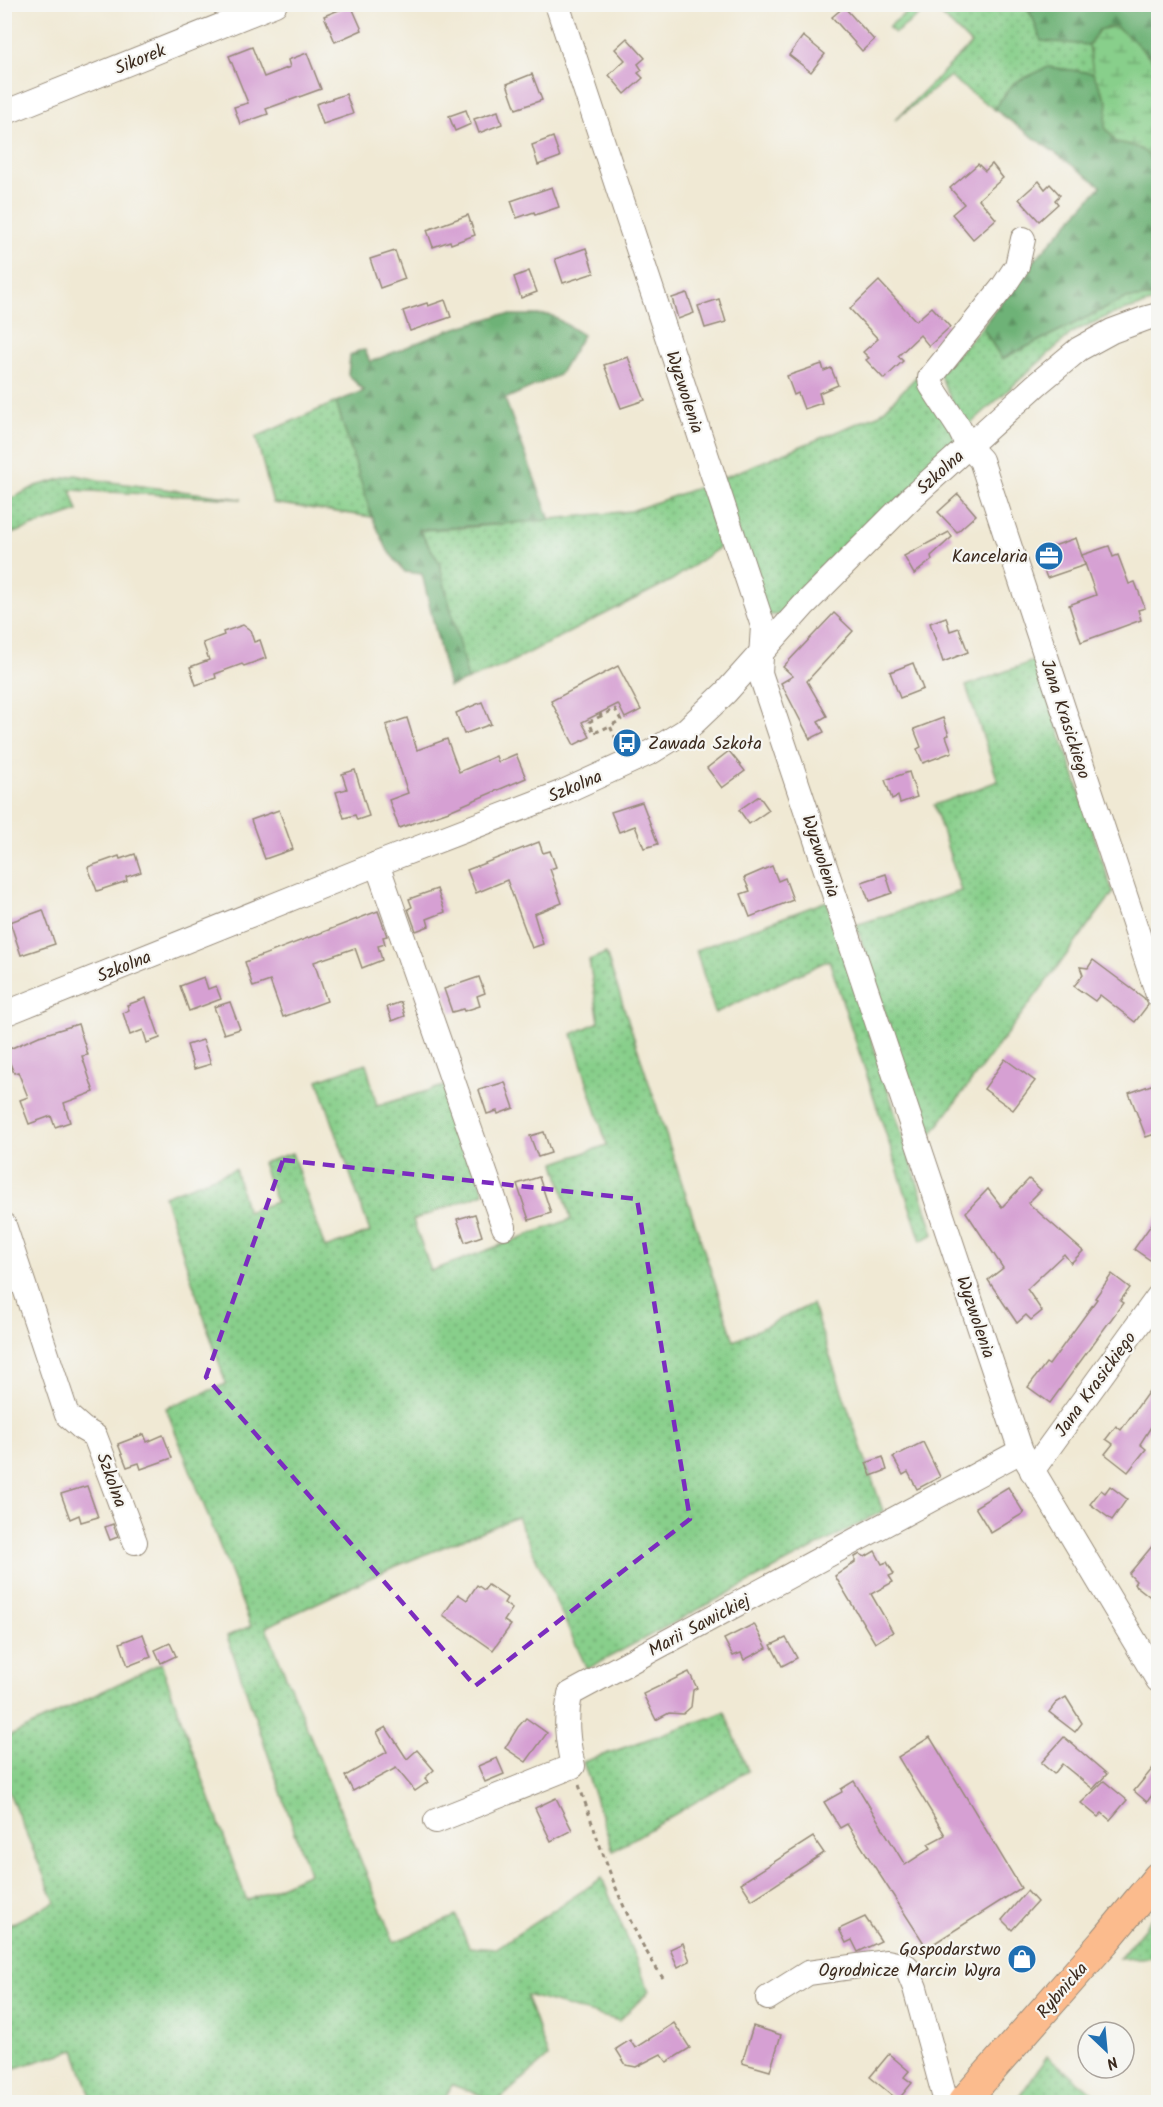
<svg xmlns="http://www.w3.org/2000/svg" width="1163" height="2107" viewBox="0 0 1163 2107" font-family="Kalam,sans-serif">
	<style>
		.grass { fill: url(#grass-dots); stroke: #627c54; stroke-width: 1.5 }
		.forest { fill: url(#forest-firs); stroke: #546e4a; stroke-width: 1.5 }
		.wetland { fill: url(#wetland-marsh); stroke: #627c54; stroke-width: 1.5 }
		.building { fill: #d6a0d3 }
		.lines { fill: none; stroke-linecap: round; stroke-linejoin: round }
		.minor-casing { stroke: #968a79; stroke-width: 26 }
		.major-casing { stroke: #968a79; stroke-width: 32 }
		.path { stroke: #968a79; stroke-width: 3; stroke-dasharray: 4.5 4.5; stroke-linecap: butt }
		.minor { stroke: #fff; stroke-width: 24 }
		.major { stroke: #fbbb8d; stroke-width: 30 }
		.marked { fill: none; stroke: #7b2cbf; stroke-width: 4.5; stroke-dasharray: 12 8; stroke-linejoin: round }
		.labels { text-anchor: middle; stroke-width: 4.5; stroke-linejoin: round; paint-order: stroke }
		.street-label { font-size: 18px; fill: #3b2a1e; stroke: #f6f6f2 }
		.poi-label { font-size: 18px; fill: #3b2a1e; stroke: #f6f6f2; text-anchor: end }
	</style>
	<defs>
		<pattern id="grass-dots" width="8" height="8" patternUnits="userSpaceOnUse" patternTransform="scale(1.5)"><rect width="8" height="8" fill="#88cf8b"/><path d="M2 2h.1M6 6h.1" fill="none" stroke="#70a871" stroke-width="1.8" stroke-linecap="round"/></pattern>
		<pattern id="forest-firs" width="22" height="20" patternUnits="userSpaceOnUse" patternTransform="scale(1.5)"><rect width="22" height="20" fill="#6eb277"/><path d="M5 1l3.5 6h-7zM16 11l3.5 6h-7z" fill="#5c9161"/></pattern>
		<pattern id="wetland-marsh" width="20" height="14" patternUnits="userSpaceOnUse" patternTransform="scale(1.5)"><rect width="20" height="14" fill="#88cf8b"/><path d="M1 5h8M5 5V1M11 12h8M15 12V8" fill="none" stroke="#70a871"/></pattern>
	</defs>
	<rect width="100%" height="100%" fill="#f6f6f2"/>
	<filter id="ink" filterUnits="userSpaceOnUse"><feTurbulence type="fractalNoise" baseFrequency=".0167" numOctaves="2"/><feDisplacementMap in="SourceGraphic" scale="12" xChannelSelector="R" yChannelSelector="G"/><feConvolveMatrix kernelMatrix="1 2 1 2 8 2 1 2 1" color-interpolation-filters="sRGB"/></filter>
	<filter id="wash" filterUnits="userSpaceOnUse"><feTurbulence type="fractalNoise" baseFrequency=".008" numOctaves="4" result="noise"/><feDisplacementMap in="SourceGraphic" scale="24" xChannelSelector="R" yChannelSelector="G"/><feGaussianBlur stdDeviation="1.35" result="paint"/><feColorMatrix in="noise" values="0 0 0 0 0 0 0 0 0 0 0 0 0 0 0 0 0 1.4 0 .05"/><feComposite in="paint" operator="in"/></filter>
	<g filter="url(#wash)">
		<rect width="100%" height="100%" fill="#f0e9d4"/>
		<!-- grass -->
		<g class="grass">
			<polygon points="917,4 1025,5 1033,18 1099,30 1158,66 1158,180 1152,159 1014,83 994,109 949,77 895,120 971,44 932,6 895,33 888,27"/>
			<polygon points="1158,296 1158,301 1110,315 1073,332 969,425 961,422 939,373 982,327 1002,359 1124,299"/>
			<polygon points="917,376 960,439 783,615 766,615 720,479 880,414"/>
			<polygon points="336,402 372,517 273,503 256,437"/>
			<polygon points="76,475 103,481 242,499 71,490 78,511 5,536 5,502 36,486"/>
			<polygon points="703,486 719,548 672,580 503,666 468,680 439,562 419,530 462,528 631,511"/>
			<polygon points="1036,660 1113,893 927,1140 856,925 961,891 934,805 998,781 966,686"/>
			<polygon points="827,901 934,1234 921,1241 829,960 715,1013 696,950"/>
			<polygon points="606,953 734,1341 812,1304 883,1511 587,1669 517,1517 389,1569 266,1627 394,1942 456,1916 469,1947 495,1949 602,1878 649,1991 619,2021 526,1995 548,2057 498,2101 452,2085 443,2102 93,2102 75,2050 5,2071 5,1927 55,1902 5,1783 4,1739 161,1663 247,1901 309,1873 227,1636 251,1626 166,1408 226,1384 164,1196 235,1169 247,1212 276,1202 262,1163 292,1153 325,1248 370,1232 318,1080 366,1063 377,1106 454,1083 484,1193 413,1220 431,1271 571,1219 555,1163 607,1145 572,1034 599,1022 589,960"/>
			<polygon points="725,1712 748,1771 613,1851 583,1762"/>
			<polygon points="1158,1911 1158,1957 1119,1959"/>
			<polygon points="1047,2056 1093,2093 1099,2102 1019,2102 1017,2100"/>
		</g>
		<!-- forest -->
		<g class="forest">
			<polygon points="1025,5 1158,5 1158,66 1134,41 1099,30 1089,45 1041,41 1033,18"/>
			<path d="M1048,67L1093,73L1108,103L1116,142C1130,144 1143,145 1152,158C1163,176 1158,270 1158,296L1124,299L1002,359L982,327L1025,271L1101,186L994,109L1014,83Z"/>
			<polygon points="500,315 551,315 583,335 559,375 505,399 550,520 419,530 439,562 468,680 449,687 422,574 405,572 388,551 372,517 336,402 364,391 348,375 350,356 358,351 365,350 370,362 446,331"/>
		</g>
		<!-- wetland -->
		<path class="wetland" d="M1115,26L1134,41L1158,66V180C1151,152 1145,147 1116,142L1105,127L1108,103L1093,73L1089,45L1099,30Z"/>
		<g id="blocks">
			<!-- building -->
			<g class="building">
				<polygon points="351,5 362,30 335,42 324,16"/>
				<polygon points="844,7 874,40 862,51 832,17"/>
				<polygon points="803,36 825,54 811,72 789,55"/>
				<polygon points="627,38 645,58 638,64 642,70 638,73 643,78 625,94 609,75 625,60 615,49"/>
				<polygon points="252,47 264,77 290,67 288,60 307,53 321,89 266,109 268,114 240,124 234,107 248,103 229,56"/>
				<polygon points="532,74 542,100 516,109 507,84"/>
				<polygon points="346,94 353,114 323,124 316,104"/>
				<polygon points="466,110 471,124 455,131 449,116"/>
				<polygon points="498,111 502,124 479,133 474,119"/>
				<polygon points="553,137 560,157 538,165 532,145"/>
				<polygon points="978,164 985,171 992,164 1003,178 979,199 996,219 973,239 952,214 964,204 950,188"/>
				<polygon points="1039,181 1045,189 1050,184 1060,195 1055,200 1058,204 1039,221 1019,199"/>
				<polygon points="552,187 559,207 535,215 534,212 517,218 511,201"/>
				<polygon points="468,215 475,235 451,244 450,241 433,247 427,230"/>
				<polygon points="586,248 594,273 563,283 555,259"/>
				<polygon points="395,251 405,279 380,288 370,259"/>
				<polygon points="529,271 537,292 521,298 514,277"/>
				<polygon points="879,281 916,321 932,307 950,327 929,346 920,335 898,356 903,361 884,379 866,360 869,358 863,352 878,339 850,309"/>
				<polygon points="687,293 694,313 678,319 672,298"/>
				<polygon points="719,299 726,322 705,328 698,306"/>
				<polygon points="445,300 451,317 410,331 403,311 427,303 428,306"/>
				<polygon points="628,357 645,400 621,408 604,365"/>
				<polygon points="822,364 824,371 831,368 838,385 819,393 822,403 804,409 798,393 794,395 787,376"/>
				<polygon points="958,494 976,515 957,532 938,512"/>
				<polygon points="949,532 952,537 931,556 932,560 914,574 904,556"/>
				<polygon points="1076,538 1085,565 1047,578 1037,552"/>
				<polygon points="1109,546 1113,557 1118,555 1129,584 1135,582 1145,608 1138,610 1141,620 1081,642 1069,605 1096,595 1082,555"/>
				<polygon points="834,613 853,631 807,681 827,716 818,721 824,732 810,739 781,683 793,676 783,667"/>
				<polygon points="946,617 950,631 959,628 968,652 943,662 930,623"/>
				<polygon points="243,625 250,630 254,642 260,640 266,658 244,666 242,664 215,674 216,678 196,685 190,667 209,660 203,643 224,635 223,632"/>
				<polygon points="913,663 923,689 900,698 890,672"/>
				<polygon points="618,666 641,710 625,718 618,704 582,722 590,737 574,745 551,701"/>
				<polygon points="482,702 491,724 464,734 456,713"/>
				<polygon points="407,718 417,750 447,739 459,772 496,756 498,762 516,754 526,778 449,811 399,828 389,800 408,793 386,725"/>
				<polygon points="943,718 949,735 946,736 952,752 923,763 917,749 921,747 914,729"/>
				<polygon points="729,751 745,771 722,788 707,768"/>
				<polygon points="355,770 369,816 357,820 355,815 344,818 336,792 347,789 342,774"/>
				<polygon points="909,772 917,797 900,803 898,796 892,799 885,780"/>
				<polygon points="759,796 769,810 749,824 739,810"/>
				<polygon points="642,802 658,844 644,848 635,826 619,832 611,812"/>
				<polygon points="279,810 293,849 265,859 251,820"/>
				<polygon points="539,842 543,853 550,851 556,867 550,869 562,903 534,914 543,944 532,948 507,880 476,893 467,870"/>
				<polygon points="135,854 141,872 126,877 127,881 97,891 88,867 119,856 120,859"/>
				<polygon points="772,866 778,881 785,878 793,900 750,917 741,894 750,891 744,878"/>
				<polygon points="886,874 892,893 869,901 862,882"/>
				<polygon points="437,889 445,912 427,919 429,926 416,931 408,909 412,907 409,899"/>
				<polygon points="43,910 55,944 21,955 10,922"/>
				<polygon points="378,911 387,936 383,937 385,944 378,946 382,960 362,968 355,948 314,962 327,1001 283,1017 270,981 253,987 245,962"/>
				<polygon points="1093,960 1144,998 1148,1005 1135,1022 1100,995 1095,1001 1074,986 1083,975 1080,967 1088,968"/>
				<polygon points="204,977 208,989 216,986 221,999 189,1011 180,986"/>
				<polygon points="479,977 485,993 477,996 480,1006 464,1011 463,1009 452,1012 444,989"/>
				<polygon points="146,998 160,1038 147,1043 143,1030 130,1035 123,1013 129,1010 127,1005"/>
				<polygon points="230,1002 240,1029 224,1034 214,1007"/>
				<polygon points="401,1002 405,1016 392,1021 387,1007"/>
				<polygon points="78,1024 88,1055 82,1056 94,1092 64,1103 70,1122 55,1127 51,1116 29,1124 20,1100 28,1097 18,1072 14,1073 5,1051 39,1036"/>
				<polygon points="203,1040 211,1064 194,1069 187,1045"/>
				<polygon points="1005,1059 1035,1081 1013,1110 984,1089"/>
				<polygon points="505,1082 514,1108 498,1114 497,1111 487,1114 479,1090"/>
				<polygon points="1154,1084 1158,1098 1158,1133 1146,1137 1129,1093"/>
				<polygon points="544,1132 551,1153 538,1157 530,1136"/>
				<polygon points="539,1177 551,1213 529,1220 517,1184"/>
				<polygon points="1029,1179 1041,1190 1028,1203 1083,1251 1071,1263 1064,1254 1027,1289 1042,1311 1031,1320 1026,1315 1017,1323 988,1280 1003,1268 966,1212 988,1189 1002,1207"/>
				<polygon points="475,1214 482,1236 465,1242 457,1219"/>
				<polygon points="1158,1215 1158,1255 1153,1262 1134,1249"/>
				<polygon points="1112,1274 1130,1288 1120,1301 1123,1303 1050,1403 1028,1387 1046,1363 1049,1365 1097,1299 1095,1298"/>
				<polygon points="1149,1391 1158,1398 1158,1416 1140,1444 1146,1449 1128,1472 1105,1454 1113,1444 1106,1439 1116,1426 1121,1430"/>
				<polygon points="144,1434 147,1442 163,1435 172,1458 141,1469 139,1463 127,1467 118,1444"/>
				<polygon points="923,1442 940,1477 917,1489 908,1472 903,1475 893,1457"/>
				<polygon points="883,1457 887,1470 871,1476 866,1463"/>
				<polygon points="87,1486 98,1517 81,1522 79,1515 70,1519 61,1494"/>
				<polygon points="1110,1486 1127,1499 1112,1520 1090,1504 1101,1490 1105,1493"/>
				<polygon points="1008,1487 1024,1513 991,1533 975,1507"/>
				<polygon points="113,1524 118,1537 110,1540 105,1527"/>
				<polygon points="1158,1539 1158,1591 1153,1599 1134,1584 1136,1581 1129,1574"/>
				<polygon points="875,1551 882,1564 887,1562 894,1574 889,1576 893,1582 871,1594 893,1632 875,1643 835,1576 855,1562 855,1557 860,1554 865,1557"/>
				<polygon points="477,1585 484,1590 488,1585 507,1598 504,1603 512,1609 504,1621 511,1625 493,1650 443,1615 458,1594 467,1600"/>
				<polygon points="754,1624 767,1648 744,1660 741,1653 733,1656 724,1639"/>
				<polygon points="143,1634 151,1657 128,1666 120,1643"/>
				<polygon points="786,1638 797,1658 782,1666 771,1645"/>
				<polygon points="170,1643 176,1656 161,1663 155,1650"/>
				<polygon points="689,1672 697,1688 693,1690 691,1707 683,1714 669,1713 656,1720 643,1694"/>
				<polygon points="1066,1697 1082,1723 1075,1732 1049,1712 1056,1703"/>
				<polygon points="526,1718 547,1733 526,1762 505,1748 518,1727"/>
				<polygon points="386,1727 407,1759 417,1750 434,1770 425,1778 428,1782 415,1791 396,1768 353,1791 345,1776 387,1752 377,1732"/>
				<polygon points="930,1737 1021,1888 927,1948 847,1824 840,1828 824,1802 842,1792 841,1789 854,1781 905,1865 931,1848 928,1844 945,1835 898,1757"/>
				<polygon points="1064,1737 1107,1774 1093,1789 1062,1764 1054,1774 1041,1763"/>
				<polygon points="497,1758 504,1774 485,1782 478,1766"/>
				<polygon points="1158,1762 1158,1787 1147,1802 1134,1791"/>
				<polygon points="1104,1781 1127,1800 1110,1820 1102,1813 1098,1817 1081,1803"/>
				<polygon points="556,1798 572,1830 551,1841 535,1808"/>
				<polygon points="813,1837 824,1853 752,1900 741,1883"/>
				<polygon points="1027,1891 1037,1902 1012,1930 1002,1920"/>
				<polygon points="865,1917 881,1941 858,1952 852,1940 846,1943 839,1929"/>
				<polygon points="683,1943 690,1961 678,1967 670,1949"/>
				<polygon points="674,2023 690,2048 667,2062 661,2054 636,2067 626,2065 616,2049 630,2040 635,2048"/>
				<polygon points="753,2026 781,2035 770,2071 742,2063"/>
				<polygon points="889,2054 909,2071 904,2077 912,2083 898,2100 870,2077"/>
			</g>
		</g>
	</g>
	<g filter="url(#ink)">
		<use href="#blocks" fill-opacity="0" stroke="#968a79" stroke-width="1.5"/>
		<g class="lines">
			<!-- minor casing -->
			<g class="minor-casing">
				<g id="minor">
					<polyline points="557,4 763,626 760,673 1021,1451 1158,1680"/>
					<polyline points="4,113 275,4"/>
					<polyline points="1023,239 1017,266 1003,287 930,378 931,385 959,428 968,446 981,460 1158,995"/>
					<polyline points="377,864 504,1227"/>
					<polyline points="4,1014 377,864 561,793 651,752 685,731 726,692 804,605 912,497 1036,385 1079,349 1112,331 1147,318 1158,315"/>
					<polyline points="4,1225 67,1415 83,1429 95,1436 135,1542"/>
					<polyline points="1032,1471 1158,1297"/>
					<path d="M436,1821L573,1766C567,1740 565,1720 570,1694L1021,1451"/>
					<polyline points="768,1998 808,1973 887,1962 906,1966 915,1988 946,2102"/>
				</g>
			</g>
			<!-- major casing -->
			<g class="major-casing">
				<polyline id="major" points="963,2102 1104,1942 1158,1877"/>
			</g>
			<!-- path -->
			<g class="path">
				<polyline points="600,713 601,716 615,709 621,720 610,726 617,741"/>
				<polyline points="601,716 589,722 594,733 610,726"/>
				<path d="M579,1785C602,1851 623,1920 663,1978"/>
			</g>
			<!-- minor -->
			<use href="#minor" class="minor"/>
			<!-- major -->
			<use href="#major" class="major"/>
		</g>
	</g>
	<!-- marked area -->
	<path class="marked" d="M283,1160L637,1199L690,1519L475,1686L206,1377Z"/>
	<!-- icons -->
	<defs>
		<g id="office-disc" transform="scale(1.5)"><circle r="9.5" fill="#1f6fb2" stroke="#f6f6f2"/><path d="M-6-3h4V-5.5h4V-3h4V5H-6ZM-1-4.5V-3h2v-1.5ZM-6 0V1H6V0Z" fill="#fff"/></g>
		<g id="bus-disc" transform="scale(1.5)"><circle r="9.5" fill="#1f6fb2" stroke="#f6f6f2"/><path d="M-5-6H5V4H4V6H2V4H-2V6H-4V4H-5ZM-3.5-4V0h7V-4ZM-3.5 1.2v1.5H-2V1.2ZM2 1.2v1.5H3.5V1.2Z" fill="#fff"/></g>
		<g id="shop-disc" transform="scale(1.5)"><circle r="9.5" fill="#1f6fb2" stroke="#f6f6f2"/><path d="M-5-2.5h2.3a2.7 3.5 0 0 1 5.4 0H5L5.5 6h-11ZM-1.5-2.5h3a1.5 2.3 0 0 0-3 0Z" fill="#fff"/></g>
	</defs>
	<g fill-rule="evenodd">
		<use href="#office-disc" x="1049" y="556"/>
		<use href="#bus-disc" x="627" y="743"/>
		<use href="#shop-disc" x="1022" y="1959"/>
	</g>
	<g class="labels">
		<!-- street labels -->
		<g class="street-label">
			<text transform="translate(140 59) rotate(-22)" y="6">Sikorek</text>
			<text transform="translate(685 392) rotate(72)" y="6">Wyzwolenia</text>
			<text transform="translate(940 472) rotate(-42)" y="6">Szkolna</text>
			<text transform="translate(1066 719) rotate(72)" y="6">Jana Krasickiego</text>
			<text transform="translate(575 786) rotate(-23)" y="6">Szkolna</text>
			<text transform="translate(821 856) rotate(72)" y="6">Wyzwolenia</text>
			<text transform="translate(124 966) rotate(-22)" y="6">Szkolna</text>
			<text transform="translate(976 1317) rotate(71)" y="6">Wyzwolenia</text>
			<text transform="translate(1095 1384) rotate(-54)" y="6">Jana Krasickiego</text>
			<text transform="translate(112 1480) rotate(70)" y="6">Szkolna</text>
			<text transform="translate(699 1625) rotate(-28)" y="6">Marii Sawickiej</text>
			<text transform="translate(1062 1990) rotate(-49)" y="6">Rybnicka</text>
		</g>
		<!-- poi labels -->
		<g class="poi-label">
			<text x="1028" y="562">Kancelaria</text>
			<text x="648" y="749" text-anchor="start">Zawada Szkoła</text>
			<text x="1001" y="1955">Gospodarstwo<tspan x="1001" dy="21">Ogrodnicze Marcin Wyra</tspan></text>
		</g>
	</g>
	<!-- margin -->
	<rect width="1163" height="2107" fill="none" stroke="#f6f6f2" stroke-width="24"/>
	<!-- north arrow -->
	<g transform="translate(1106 2050) rotate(154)"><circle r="28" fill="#f6f6f2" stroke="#aba49d" stroke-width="1.5"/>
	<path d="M0-4.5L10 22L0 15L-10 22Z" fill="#1f6fb2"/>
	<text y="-9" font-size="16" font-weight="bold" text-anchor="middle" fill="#3b2a1e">N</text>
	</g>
</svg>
